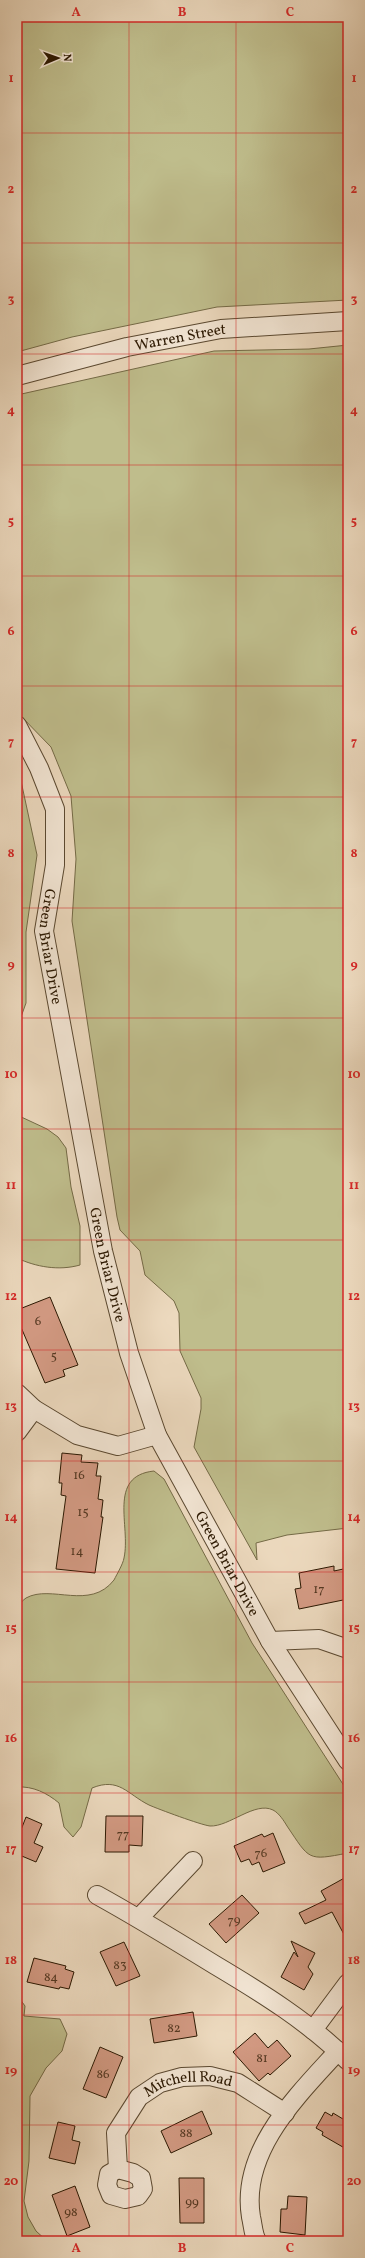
<svg xmlns="http://www.w3.org/2000/svg" width="365" height="2258" viewBox="0 0 365 2258" font-family="Vollkorn,serif">
	<style>
		.green { fill: #bfbd8c; stroke: #746a46 }
		.building { fill: #d39a83; stroke: #2a1701 }
		.lines { fill: none; stroke-linecap: round; stroke-linejoin: round }
		.minor-casing { stroke: #5a4830; stroke-width: 20 }
		.minor { stroke: #f3e6d5; stroke-width: 18 }
		.grid { fill: none; stroke: #d62828; stroke-width: 1; stroke-opacity: 0.55 }
		.labels { text-anchor: middle; stroke-width: 3; stroke-linejoin: round; paint-order: stroke }
		.number-label { font-size: 13px; fill: #543822 }
		.street-label { font-size: 15px; fill: #2a1701; stroke: #f3e6d5 }
		.neatline { fill: none; stroke: #d62828; stroke-width: 1.5 }
		.grid-label { font-size: 13px; text-anchor: middle; font-weight: bold; fill: #d62828 }
	</style>
	<rect width="100%" height="100%" fill="#ecd9be"/>
	<filter id="stains"><feTurbulence type="fractalNoise" baseFrequency=".005" numOctaves="4"/><feColorMatrix values="0 0 0 0 .2 0 0 0 0 .09 0 0 0 0 .02 0 0 0 .5 -.17"/></filter>
	<radialGradient id="worn" r=".72"><stop offset=".6" stop-color="#630" stop-opacity="0"/><stop offset="1" stop-color="#630" stop-opacity=".3"/></radialGradient>
	<!-- green -->
	<g class="green">
		<polygon points="17,17 348,17 348,300 217,307 72,337 17,352"/>
		<polygon points="348,345 348,1528 287,1535 256,1543 257,1560 194,1447 201,1409 201,1398 180,1351 179,1313 174,1301 145,1275 140,1251 120,1230 117,1217 72,921 76,859 71,796 51,747 17,712 17,395 214,351 309,349"/>
		<polygon points="17,776 21,781 37,855 26,932 26,1003 17,1028"/>
		<path d="M17,1115L47,1129L58,1137L66,1148L71,1187L80,1226V1265C59,1271 36,1267 17,1258Z"/>
		<path d="M154,1471L164,1479L252,1643L348,1792V1853C307,1861 310,1860 287,1826C284,1821 279,1813 273,1810C255,1801 229,1827 210,1826C201,1825 158,1809 149,1805C127,1794 119,1777 92,1788L81,1827L73,1837L64,1827L59,1803C47,1793 33,1786 17,1787V1606C20,1604 23,1600 26,1598C51,1584 90,1611 114,1580C117,1574 123,1564 124,1558C131,1526 107,1476 154,1471Z"/>
		<polygon points="17,1995 25,2006 24,2016 60,2019 67,2034 62,2051 46,2068 30,2096 29,2161 24,2201 28,2217 36,2231 47,2241 17,2241"/>
	</g>
	<!-- building -->
	<g class="building">
		<polygon points="50,1297 78,1365 63,1370 65,1376 45,1383 17,1318 17,1310"/>
		<polygon points="62,1453 82,1455 81,1462 98,1463 96,1476 101,1476 98,1499 103,1500 101,1517 103,1517 95,1573 56,1569 66,1496 61,1495 62,1483 59,1483"/>
		<polygon points="334,1566 334,1571 348,1568 348,1599 299,1609 295,1589 301,1588 299,1573"/>
		<polygon points="106,1816 143,1816 142,1846 129,1845 129,1852 105,1852"/>
		<polygon points="26,1817 42,1824 34,1843 43,1847 36,1862 17,1854 17,1840"/>
		<polygon points="273,1833 285,1863 263,1872 259,1862 252,1865 249,1859 241,1862 234,1846 262,1834 264,1837"/>
		<polygon points="348,1876 348,1942 332,1912 305,1924 299,1913 326,1900 321,1891"/>
		<polygon points="242,1895 259,1913 226,1943 209,1924"/>
		<polygon points="291,1941 315,1953 308,1967 313,1974 304,1990 281,1977 294,1952 298,1957"/>
		<polygon points="124,1942 140,1976 116,1986 100,1952"/>
		<polygon points="34,1958 66,1966 65,1969 74,1972 69,1989 60,1987 59,1989 27,1982"/>
		<polygon points="193,2012 197,2036 154,2043 150,2019"/>
		<polygon points="255,2033 268,2048 277,2040 291,2056 270,2075 268,2073 259,2081 233,2052"/>
		<polygon points="100,2047 123,2057 106,2098 83,2089"/>
		<polygon points="202,2111 212,2134 171,2153 161,2131"/>
		<polygon points="325,2112 332,2116 333,2113 348,2122 348,2150 322,2135 323,2132 316,2128"/>
		<polygon points="58,2122 75,2126 72,2140 80,2142 75,2164 49,2158"/>
		<polygon points="179,2178 204,2178 204,2223 180,2223"/>
		<polygon points="75,2186 90,2227 67,2236 52,2195"/>
		<polygon points="288,2196 307,2197 305,2235 280,2232 281,2209 287,2209"/>
	</g>
	<g class="lines">
		<!-- minor casing -->
		<g class="minor-casing">
			<g id="minor">
				<path id="s1" d="M17,376L127,347L221,329L348,321"/>
				<path id="s2" d="M17,725L39,768L55,809V865L44,931L103,1251L129,1353L157,1435L270,1641L348,1761"/>
				<polyline points="17,1393 34,1409 77,1435 118,1446 157,1435"/>
				<polyline points="17,1432 34,1409"/>
				<polyline points="270,1641 319,1639 348,1649"/>
				<path d="M97,1895C137,1917 176,1941 215,1965C262,1993 309,2022 348,2061"/>
				<polyline points="139,1918 193,1861"/>
				<polyline points="313,2030 348,1983"/>
				<path id="s3" d="M118,2169L116,2133L139,2097L160,2083L182,2077L210,2076L238,2083L285,2113"/>
				<polygon points="118,2169 133,2173 141,2178 143,2189 138,2196 125,2199 111,2195 107,2185 109,2174"/>
				<path d="M257,2241C253,2234 253,2225 251,2217C240,2151 297,2096 338,2051"/>
			</g>
		</g>
		<!-- minor -->
		<use href="#minor" class="minor"/>
	</g>
	<!-- grid -->
	<path class="grid" d="M129,17V2241M236,17V2241M17,133H348M17,243H348M17,354H348M17,465H348M17,576H348M17,686H348M17,797H348M17,908H348M17,1018H348M17,1129H348M17,1240H348M17,1350H348M17,1461H348M17,1572H348M17,1682H348M17,1793H348M17,1904H348M17,2015H348M17,2125H348"/>
	<g class="labels">
		<!-- number labels -->
		<g class="number-label">
			<text x="38" y="1325">6</text>
			<text x="54" y="1360">5</text>
			<text x="79" y="1479">16</text>
			<text x="83" y="1516">15</text>
			<text x="77" y="1555">14</text>
			<text x="319" y="1593">17</text>
			<text x="123" y="1838">77</text>
			<text x="261" y="1857">76</text>
			<text x="234" y="1924">79</text>
			<text x="120" y="1969">83</text>
			<text x="51" y="1981">84</text>
			<text x="174" y="2032">82</text>
			<text x="262" y="2062">81</text>
			<text x="103" y="2078">86</text>
			<text x="186" y="2137">88</text>
			<text x="192" y="2206">99</text>
			<text x="71" y="2216">98</text>
		</g>
		<!-- street labels -->
		<g class="street-label">
			<text dy="5" stroke="none"><textPath href="#s1" startOffset="168">Warren Street</textPath></text>
			<text dy="5" stroke="none"><textPath href="#s2" startOffset="231">Green Briar Drive</textPath></text>
			<text dy="5" stroke="none"><textPath href="#s2" startOffset="555">Green Briar Drive</textPath></text>
			<text dy="5" stroke="none"><textPath href="#s2" startOffset="879">Green Briar Drive</textPath></text>
			<text dy="5" stroke="none"><textPath href="#s3" startOffset="132">Mitchell Road</textPath></text>
		</g>
	</g>
	<!-- margin -->
	<rect width="365" height="2258" fill="none" stroke="#ecd9be" stroke-width="44"/>
	<!-- north arrow -->
	<g transform="translate(58 58) rotate(88)" stroke="#f3e6d5" stroke-width="3" paint-order="stroke">
	<path d="M0-3L7 15L0 10L-7 15Z" fill="#2a1701"/>
	<text y="-6" font-size="11" font-weight="bold" text-anchor="middle" fill="#2a1701">N</text>
	</g>
	<rect x="22" y="22" width="321" height="2214" class="neatline"/>
	<g class="grid-label">
		<text x="76" y="16">A</text>
		<text x="182" y="16">B</text>
		<text x="290" y="16">C</text>
		<text x="11" y="82">1</text>
		<text x="354" y="82">1</text>
		<text x="11" y="193">2</text>
		<text x="354" y="193">2</text>
		<text x="11" y="303">3</text>
		<text x="354" y="303">3</text>
		<text x="11" y="414">4</text>
		<text x="354" y="414">4</text>
		<text x="11" y="525">5</text>
		<text x="354" y="525">5</text>
		<text x="11" y="635">6</text>
		<text x="354" y="635">6</text>
		<text x="11" y="746">7</text>
		<text x="354" y="746">7</text>
		<text x="11" y="857">8</text>
		<text x="354" y="857">8</text>
		<text x="11" y="968">9</text>
		<text x="354" y="968">9</text>
		<text x="11" y="1078">10</text>
		<text x="354" y="1078">10</text>
		<text x="11" y="1189">11</text>
		<text x="354" y="1189">11</text>
		<text x="11" y="1300">12</text>
		<text x="354" y="1300">12</text>
		<text x="11" y="1410">13</text>
		<text x="354" y="1410">13</text>
		<text x="11" y="1521">14</text>
		<text x="354" y="1521">14</text>
		<text x="11" y="1632">15</text>
		<text x="354" y="1632">15</text>
		<text x="11" y="1742">16</text>
		<text x="354" y="1742">16</text>
		<text x="11" y="1853">17</text>
		<text x="354" y="1853">17</text>
		<text x="11" y="1964">18</text>
		<text x="354" y="1964">18</text>
		<text x="11" y="2074">19</text>
		<text x="354" y="2074">19</text>
		<text x="11" y="2185">20</text>
		<text x="354" y="2185">20</text>
		<text x="76" y="2252">A</text>
		<text x="182" y="2252">B</text>
		<text x="290" y="2252">C</text>
	</g>
	<rect width="100%" height="100%" filter="url(#stains)"/>
	<rect width="100%" height="100%" fill="url(#worn)"/>
</svg>
